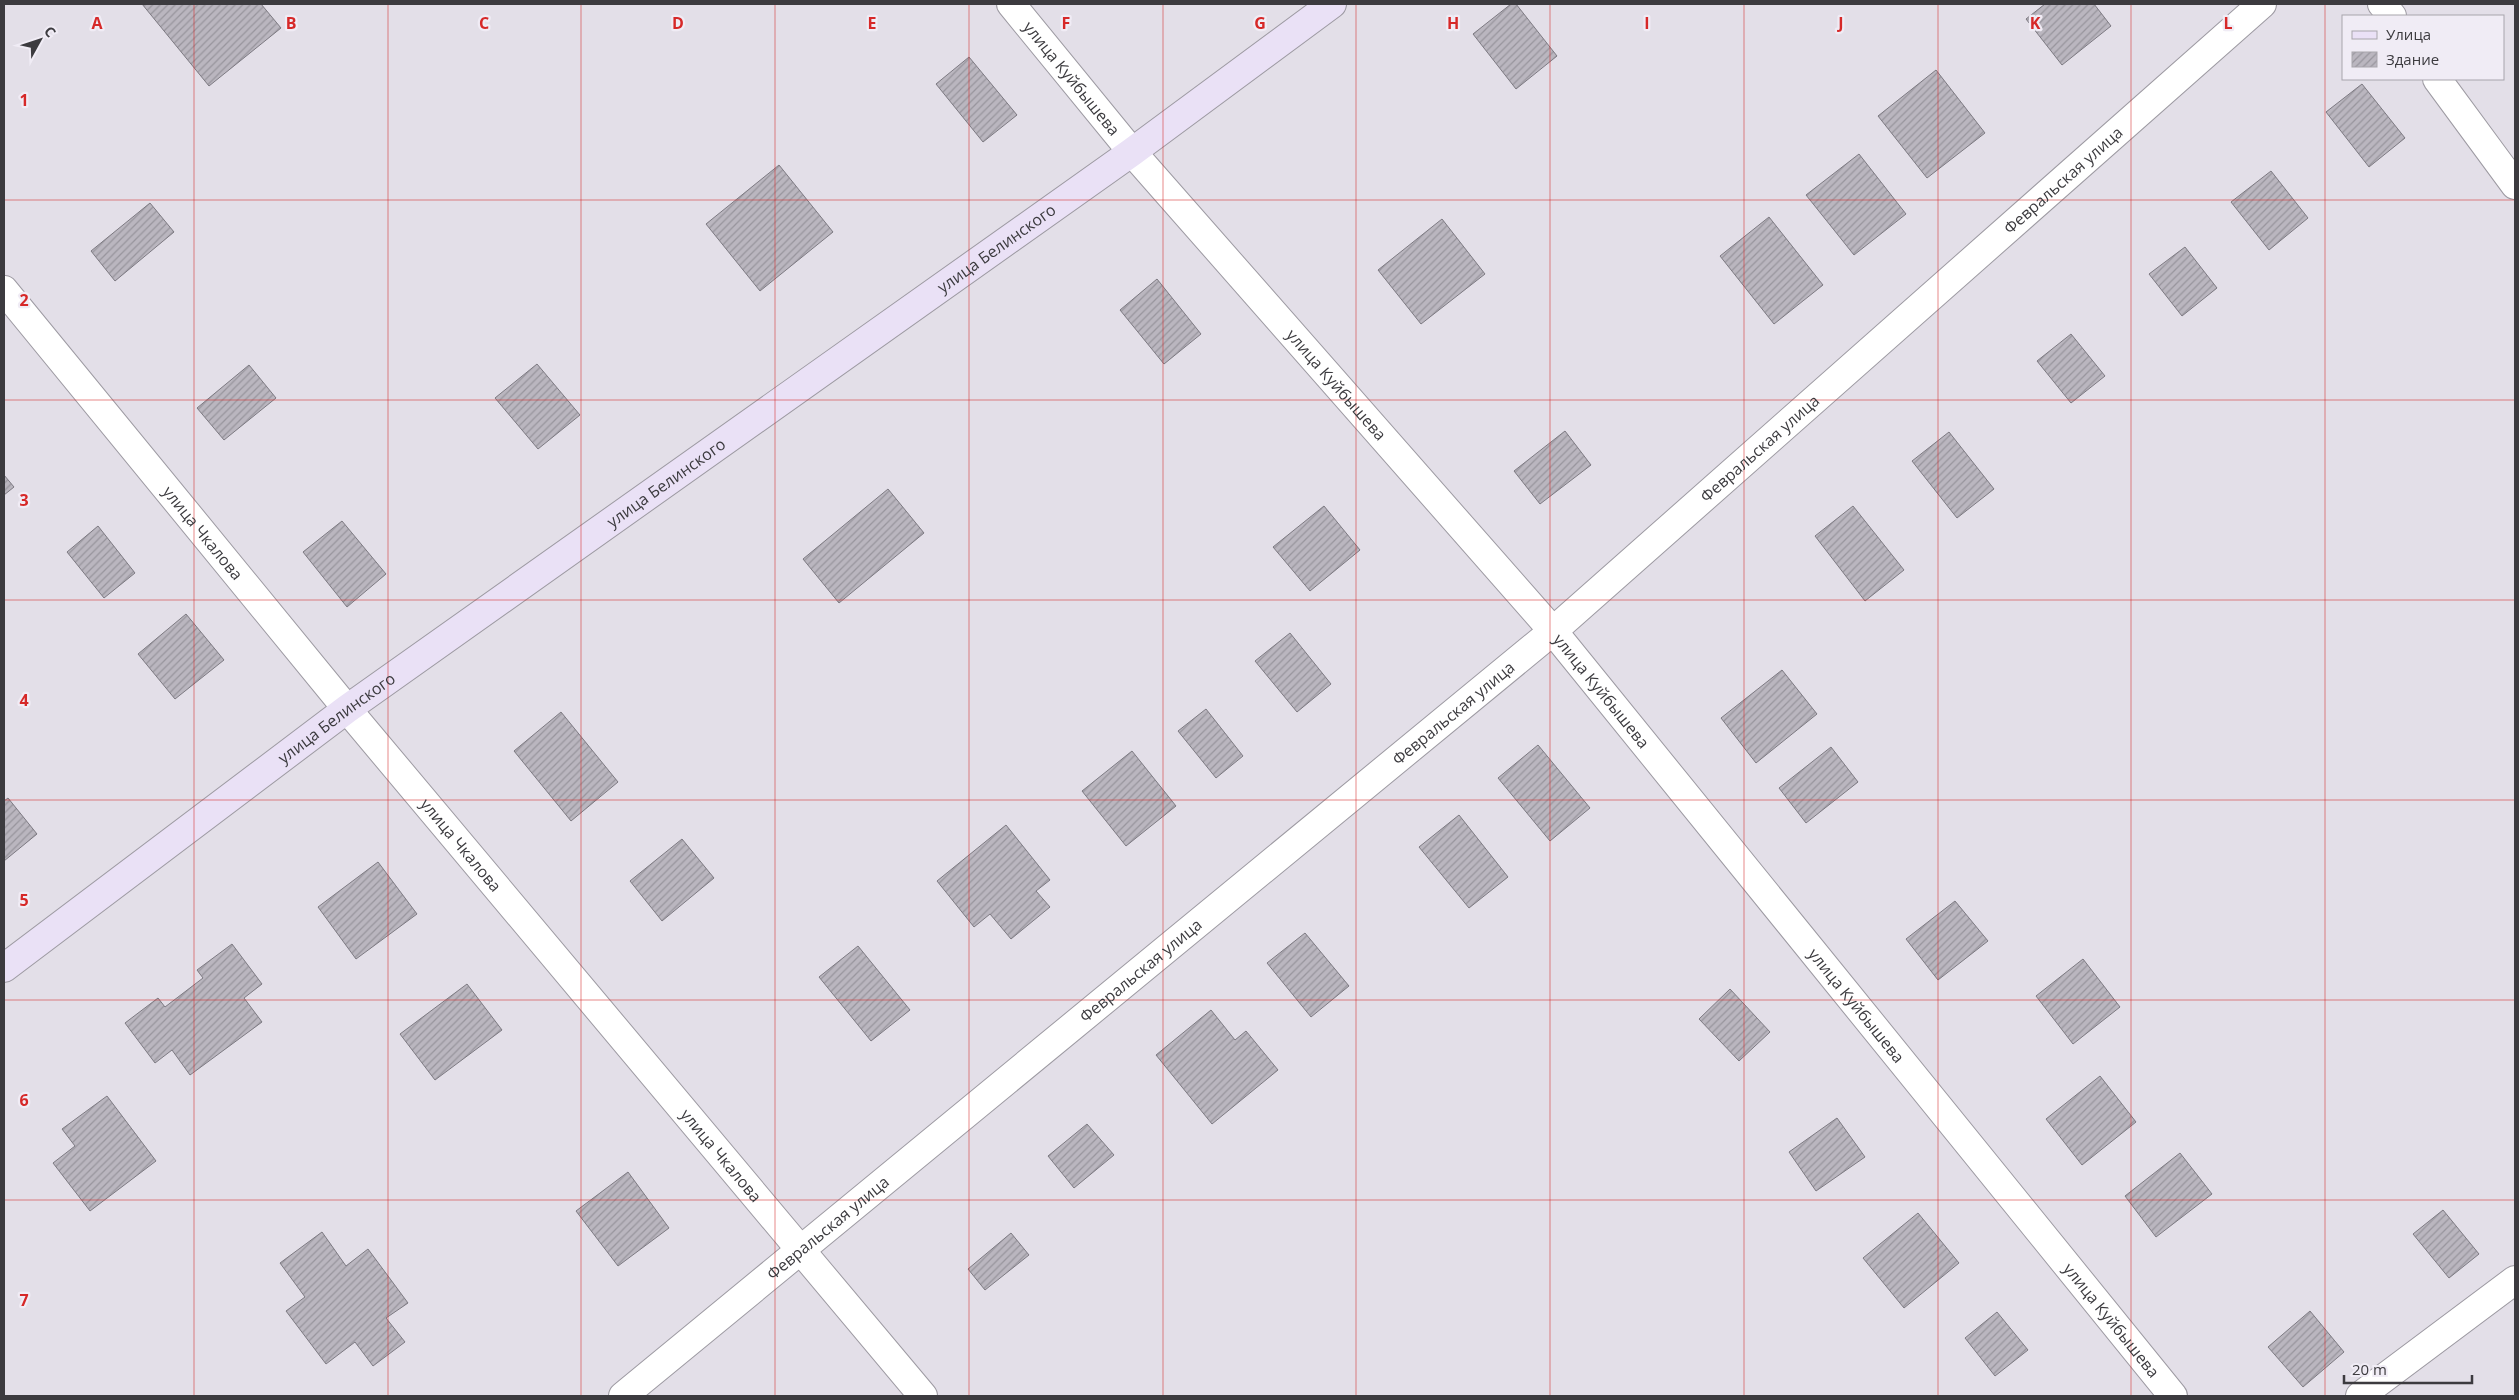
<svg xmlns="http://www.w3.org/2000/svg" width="2519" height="1400" viewBox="0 0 2519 1400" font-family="'Open Sans',sans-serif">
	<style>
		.building { fill: url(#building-hatch); stroke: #7d7a82 }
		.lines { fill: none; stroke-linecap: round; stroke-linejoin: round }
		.street-casing { stroke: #9d9aa2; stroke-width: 30 }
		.secondary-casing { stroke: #9d9aa2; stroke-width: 30 }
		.street { stroke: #fff; stroke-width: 28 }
		.secondary { stroke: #eae1f6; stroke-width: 28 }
		.grid { fill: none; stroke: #d62828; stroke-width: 1; stroke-opacity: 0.55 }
		.labels { text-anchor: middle; stroke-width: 4.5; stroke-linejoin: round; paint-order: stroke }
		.street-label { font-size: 16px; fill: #3c3b3f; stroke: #f0ecf5 }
		.grid-label { font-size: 16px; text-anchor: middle; font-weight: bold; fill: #d62828; stroke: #f0ecf5; stroke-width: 4.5; stroke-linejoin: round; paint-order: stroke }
	</style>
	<defs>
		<pattern id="building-hatch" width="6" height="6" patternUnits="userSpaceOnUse" patternTransform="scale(1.25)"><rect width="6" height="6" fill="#bab6bf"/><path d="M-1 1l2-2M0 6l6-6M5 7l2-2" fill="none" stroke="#98959d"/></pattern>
	</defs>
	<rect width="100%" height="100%" fill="#e3dfe8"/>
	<!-- building -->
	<g class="building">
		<polygon points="142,4 261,4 281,28 209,86"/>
		<polygon points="1511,4 1516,4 1557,56 1516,89 1473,34"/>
		<polygon points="2045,4 2094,4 2111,26 2062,65 2026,19"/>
		<polygon points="969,57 1017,115 983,142 936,84"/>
		<polygon points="1936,70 1985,133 1927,178 1878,116"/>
		<polygon points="2362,84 2405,138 2369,167 2326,112"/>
		<polygon points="1859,154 1906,214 1854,255 1806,195"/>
		<polygon points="779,165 833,232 760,291 706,224"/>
		<polygon points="2271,171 2308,218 2269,250 2231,202"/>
		<polygon points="150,203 174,232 115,281 91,251"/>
		<polygon points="1769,217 1823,285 1774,324 1720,256"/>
		<polygon points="1442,219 1485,274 1421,324 1378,270"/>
		<polygon points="2185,247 2217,288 2182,316 2149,274"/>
		<polygon points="1157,279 1201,334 1164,364 1120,310"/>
		<polygon points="2071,334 2105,376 2071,403 2037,361"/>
		<polygon points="537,364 580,415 538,449 495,398"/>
		<polygon points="249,365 276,398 224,440 197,408"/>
		<polygon points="1565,431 1591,465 1540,504 1514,471"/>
		<polygon points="1949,432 1994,489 1957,518 1912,461"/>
		<polygon points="4,475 14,487 4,495"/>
		<polygon points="888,489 924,533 839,603 803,559"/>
		<polygon points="1324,506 1360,550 1310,591 1273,547"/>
		<polygon points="1853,506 1904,570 1865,601 1815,536"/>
		<polygon points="342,521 386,574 347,607 303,552"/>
		<polygon points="98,526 135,573 104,598 67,552"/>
		<polygon points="186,614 224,660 175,699 138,654"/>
		<polygon points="1290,633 1331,684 1297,712 1255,661"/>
		<polygon points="1782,670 1817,714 1756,763 1721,718"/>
		<polygon points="1206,709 1243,756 1216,778 1178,731"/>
		<polygon points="561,712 618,782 571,821 514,751"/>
		<polygon points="1538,745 1590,808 1550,841 1498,778"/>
		<polygon points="1831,747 1858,782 1806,823 1779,788"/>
		<polygon points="1132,751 1176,806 1126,846 1082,791"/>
		<polygon points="8,798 37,834 4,861 4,801"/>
		<polygon points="1459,815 1508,877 1469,908 1419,847"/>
		<polygon points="1006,825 1050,880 1036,891 1050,907 1011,939 990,914 974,927 937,881"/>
		<polygon points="682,839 714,878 662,921 630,881"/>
		<polygon points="378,862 417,914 356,959 318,907"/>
		<polygon points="1955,901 1988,941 1938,980 1906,939"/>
		<polygon points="1305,933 1349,986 1311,1017 1267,963"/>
		<polygon points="232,944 262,984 244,998 262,1022 190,1075 172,1050 155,1063 125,1023 158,998 165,1007 203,978 197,970"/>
		<polygon points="858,946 910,1010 871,1041 819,977"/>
		<polygon points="2083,959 2120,1007 2073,1044 2036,996"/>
		<polygon points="467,984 502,1030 435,1080 400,1034"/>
		<polygon points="1730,989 1770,1032 1739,1061 1699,1019"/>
		<polygon points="1211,1010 1235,1040 1246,1031 1278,1070 1212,1124 1156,1055"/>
		<polygon points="2100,1076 2136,1122 2082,1165 2046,1119"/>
		<polygon points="107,1096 156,1161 90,1211 53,1163 75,1146 62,1129"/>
		<polygon points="1837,1118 1865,1157 1816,1191 1789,1152"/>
		<polygon points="1087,1124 1114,1155 1074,1188 1048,1156"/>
		<polygon points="2180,1153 2212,1194 2156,1237 2125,1196"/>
		<polygon points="628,1172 669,1228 618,1266 576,1211"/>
		<polygon points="2443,1210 2479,1254 2449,1278 2413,1234"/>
		<polygon points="1918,1213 1959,1263 1904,1308 1863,1258"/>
		<polygon points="322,1232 346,1266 368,1249 408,1303 386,1318 405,1342 373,1366 355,1342 326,1364 286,1311 305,1297 280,1263"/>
		<polygon points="1011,1233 1029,1255 985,1290 968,1269"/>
		<polygon points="2310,1311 2344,1352 2303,1387 2268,1347"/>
		<polygon points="1997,1312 2028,1350 1995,1376 1965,1338"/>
	</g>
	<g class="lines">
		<!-- street casing -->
		<g class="street-casing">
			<g id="street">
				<path id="s1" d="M1011,4L1132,152L1553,631L2173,1396"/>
				<polyline points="2382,4 2392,16"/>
				<polyline points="2437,79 2515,185"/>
				<path id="s2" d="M4,290L347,709L923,1396"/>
				<path id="s3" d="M623,1396L1553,631L2262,4"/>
				<polyline points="2360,1396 2515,1280"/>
			</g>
		</g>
		<!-- secondary casing -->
		<g class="secondary-casing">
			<g id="secondary">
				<path id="s4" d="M4,968L347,709L1132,152L1332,4"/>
			</g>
		</g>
		<!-- street -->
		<use href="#street" class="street"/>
		<!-- secondary -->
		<use href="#secondary" class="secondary"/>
	</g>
	<!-- grid -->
	<path class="grid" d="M194,4V1396M388,4V1396M581,4V1396M775,4V1396M969,4V1396M1163,4V1396M1356,4V1396M1550,4V1396M1744,4V1396M1938,4V1396M2131,4V1396M2325,4V1396M4,200H2515M4,400H2515M4,600H2515M4,800H2515M4,1000H2515M4,1200H2515"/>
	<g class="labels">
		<!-- street labels -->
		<g class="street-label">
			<text dy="6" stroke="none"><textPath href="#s1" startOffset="96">улица Куйбышева</textPath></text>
			<text dy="6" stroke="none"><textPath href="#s3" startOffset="1885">Февральская улица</textPath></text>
			<text dy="6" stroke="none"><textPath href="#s4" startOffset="1226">улица Белинского</textPath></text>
			<text dy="6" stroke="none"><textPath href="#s1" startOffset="501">улица Куйбышева</textPath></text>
			<text dy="6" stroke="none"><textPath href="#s3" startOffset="1480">Февральская улица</textPath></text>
			<text dy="6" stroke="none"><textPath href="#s4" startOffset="821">улица Белинского</textPath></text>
			<text dy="6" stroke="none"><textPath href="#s2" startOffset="314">улица Чкалова</textPath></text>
			<text dy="6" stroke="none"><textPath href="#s1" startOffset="906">улица Куйбышева</textPath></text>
			<text dy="6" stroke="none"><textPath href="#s3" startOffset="1075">Февральская улица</textPath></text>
			<text dy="6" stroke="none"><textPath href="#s4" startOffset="416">улица Белинского</textPath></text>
			<text dy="6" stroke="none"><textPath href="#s2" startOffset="719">улица Чкалова</textPath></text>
			<text dy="6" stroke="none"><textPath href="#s3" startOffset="670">Февральская улица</textPath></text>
			<text dy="6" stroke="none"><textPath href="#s1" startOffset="1311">улица Куйбышева</textPath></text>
			<text dy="6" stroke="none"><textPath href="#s2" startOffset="1124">улица Чкалова</textPath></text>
			<text dy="6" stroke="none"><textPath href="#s3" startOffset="265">Февральская улица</textPath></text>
			<text dy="6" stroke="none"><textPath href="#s1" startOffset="1716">улица Куйбышева</textPath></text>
		</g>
	</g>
	<g class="grid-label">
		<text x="97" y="29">A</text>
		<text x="291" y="29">B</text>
		<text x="484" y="29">C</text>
		<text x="678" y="29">D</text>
		<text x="872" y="29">E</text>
		<text x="1066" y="29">F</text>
		<text x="1260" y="29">G</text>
		<text x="1453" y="29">H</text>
		<text x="1647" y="29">I</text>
		<text x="1841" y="29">J</text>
		<text x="2035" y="29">K</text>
		<text x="2228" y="29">L</text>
		<text x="24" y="106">1</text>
		<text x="24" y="306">2</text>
		<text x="24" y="506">3</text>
		<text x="24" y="706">4</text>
		<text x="24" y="906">5</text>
		<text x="24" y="1106">6</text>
		<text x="24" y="1306">7</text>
	</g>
	<!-- border -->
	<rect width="2519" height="1400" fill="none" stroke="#3c3b3f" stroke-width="10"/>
	<!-- legend -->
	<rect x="2342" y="15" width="162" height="65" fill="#f0ecf5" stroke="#a8a5ac"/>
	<rect x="2352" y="31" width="25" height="8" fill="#eae1f6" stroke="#a8a5ac"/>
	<text x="2386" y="40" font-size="15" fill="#3c3b3f">Улица</text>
	<rect x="2352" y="52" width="25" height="15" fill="url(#building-hatch)" stroke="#a8a5ac"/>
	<text x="2386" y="65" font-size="15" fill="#3c3b3f">Здание</text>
	<!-- north arrow -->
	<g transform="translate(40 40) rotate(50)" stroke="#f0ecf5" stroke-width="4" paint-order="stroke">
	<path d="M0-4L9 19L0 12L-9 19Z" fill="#3c3b3f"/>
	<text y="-8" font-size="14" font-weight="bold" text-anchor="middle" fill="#3c3b3f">С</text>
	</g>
	<!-- scale -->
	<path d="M2344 1375v8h128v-8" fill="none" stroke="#3c3b3f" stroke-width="2.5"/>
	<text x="2352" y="1375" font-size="15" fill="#3c3b3f" stroke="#f0ecf5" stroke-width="4" paint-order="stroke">20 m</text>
</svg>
